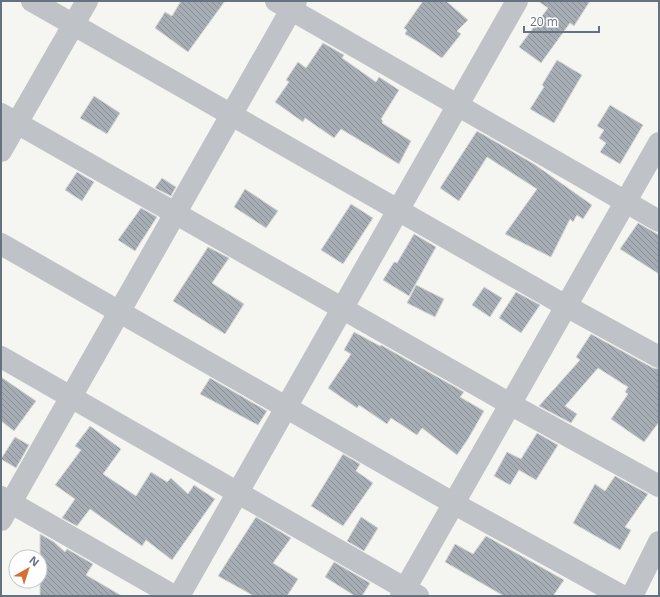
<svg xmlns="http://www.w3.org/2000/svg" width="660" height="597" viewBox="0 0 660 597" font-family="'Open Sans',sans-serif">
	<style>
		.building { fill: url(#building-back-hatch); stroke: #d6d7d5 }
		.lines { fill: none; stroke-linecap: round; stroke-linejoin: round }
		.street { stroke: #bfc2c6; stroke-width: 22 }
	</style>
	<defs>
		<pattern id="building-back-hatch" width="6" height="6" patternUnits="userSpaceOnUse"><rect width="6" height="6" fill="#a7adb4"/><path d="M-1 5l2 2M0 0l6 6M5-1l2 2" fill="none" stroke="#8c9198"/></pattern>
	</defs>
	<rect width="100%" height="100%" fill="#f5f5f2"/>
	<!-- building -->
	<g class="building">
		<polygon points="181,1 225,1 188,52 155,28 165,12 172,16"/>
		<polygon points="423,1 446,1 468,20 457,31 461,34 442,58 420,43 405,34 407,30 404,28"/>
		<polygon points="538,1 590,1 574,26 570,23 541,63 519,47 548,8"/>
		<polygon points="323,43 344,55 342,58 376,82 379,77 399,90 381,119 383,121 382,123 411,141 399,164 341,129 334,138 305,118 303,122 275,102 289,82 286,80 298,62 306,68"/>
		<polygon points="557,60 582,75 554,123 530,109 544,87 542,85"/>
		<polygon points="94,96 120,113 107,134 80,118"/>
		<polygon points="610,105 643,125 620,164 600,152 606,143 599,138 604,130 597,126"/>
		<polygon points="477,131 534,164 592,205 583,219 577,215 573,222 570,219 551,257 505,234 537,189 487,157 459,201 440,188"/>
		<polygon points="77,172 94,182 82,201 65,190"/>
		<polygon points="162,178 176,187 171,196 155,188"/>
		<polygon points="245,189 278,211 266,228 234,207"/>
		<polygon points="351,204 373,218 343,264 321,250"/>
		<polygon points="141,208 157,217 135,251 118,240"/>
		<polygon points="638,223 659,235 659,274 620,249"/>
		<polygon points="414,234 436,247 409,296 383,280 394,262 397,263"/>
		<polygon points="208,247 229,258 212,283 244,304 225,334 173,301"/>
		<polygon points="416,285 444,299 435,317 407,303"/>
		<polygon points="484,287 502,298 490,317 472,305"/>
		<polygon points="516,292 540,305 521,333 499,318"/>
		<polygon points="354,332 380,346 381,345 464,392 460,397 484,411 468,439 457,455 422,428 417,435 391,418 387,424 359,405 357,408 328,388 351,354 344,350"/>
		<polygon points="591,334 653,368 659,369 659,422 644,442 611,419 628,394 625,392 628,387 598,368 565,406 577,414 571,423 539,406 580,360 576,357"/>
		<polygon points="1,377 36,401 14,431 1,421"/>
		<polygon points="210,378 267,411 258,425 200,394"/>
		<polygon points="90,426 121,449 103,474 136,496 151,472 167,482 171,478 188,494 194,485 215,499 172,560 146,540 142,546 90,509 77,526 62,518 75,499 55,485 81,450 75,446"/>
		<polygon points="537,433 558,445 536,480 519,470 510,485 494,476 507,452 521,459"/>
		<polygon points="15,437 29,445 16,468 1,459"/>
		<polygon points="343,454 360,464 356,471 373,483 343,526 311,506"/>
		<polygon points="615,476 648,494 625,527 631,530 620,550 573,523 595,484 605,491"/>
		<polygon points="256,517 291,538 273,563 298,579 287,596 254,596 218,576"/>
		<polygon points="361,517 378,528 364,551 347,541"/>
		<polygon points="40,534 54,542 65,552 67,549 93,564 86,575 122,596 40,596"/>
		<polygon points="486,536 564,580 553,596 504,596 445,562 455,544 473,554"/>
		<polygon points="334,562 370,583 362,596 355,596 325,577"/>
	</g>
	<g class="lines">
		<!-- street -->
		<g class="street">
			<polyline points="32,1 566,306 659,357"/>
			<polyline points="276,1 659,221"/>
			<polyline points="1,114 510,404 659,486"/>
			<polyline points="1,151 87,1"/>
			<polyline points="1,244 453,503 622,596"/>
			<polyline points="1,357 418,596"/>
			<polyline points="1,497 174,596"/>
			<polyline points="1,520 296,1"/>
			<polyline points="179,596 517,1"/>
			<polyline points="401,596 659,143"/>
			<polyline points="632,596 659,542"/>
		</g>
	</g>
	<!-- border -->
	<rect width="660" height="597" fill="none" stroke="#677281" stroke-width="4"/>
	<!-- north arrow -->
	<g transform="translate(28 569) rotate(39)"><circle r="19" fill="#ffffff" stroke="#c2c7cd"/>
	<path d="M0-3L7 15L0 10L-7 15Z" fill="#d56f33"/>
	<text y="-6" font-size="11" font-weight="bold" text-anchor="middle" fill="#677281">N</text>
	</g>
	<!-- scale -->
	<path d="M524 26v6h75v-6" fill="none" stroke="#677281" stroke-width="2"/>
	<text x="530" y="26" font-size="12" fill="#677281" stroke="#ffffff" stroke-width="3" paint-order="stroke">20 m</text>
</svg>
